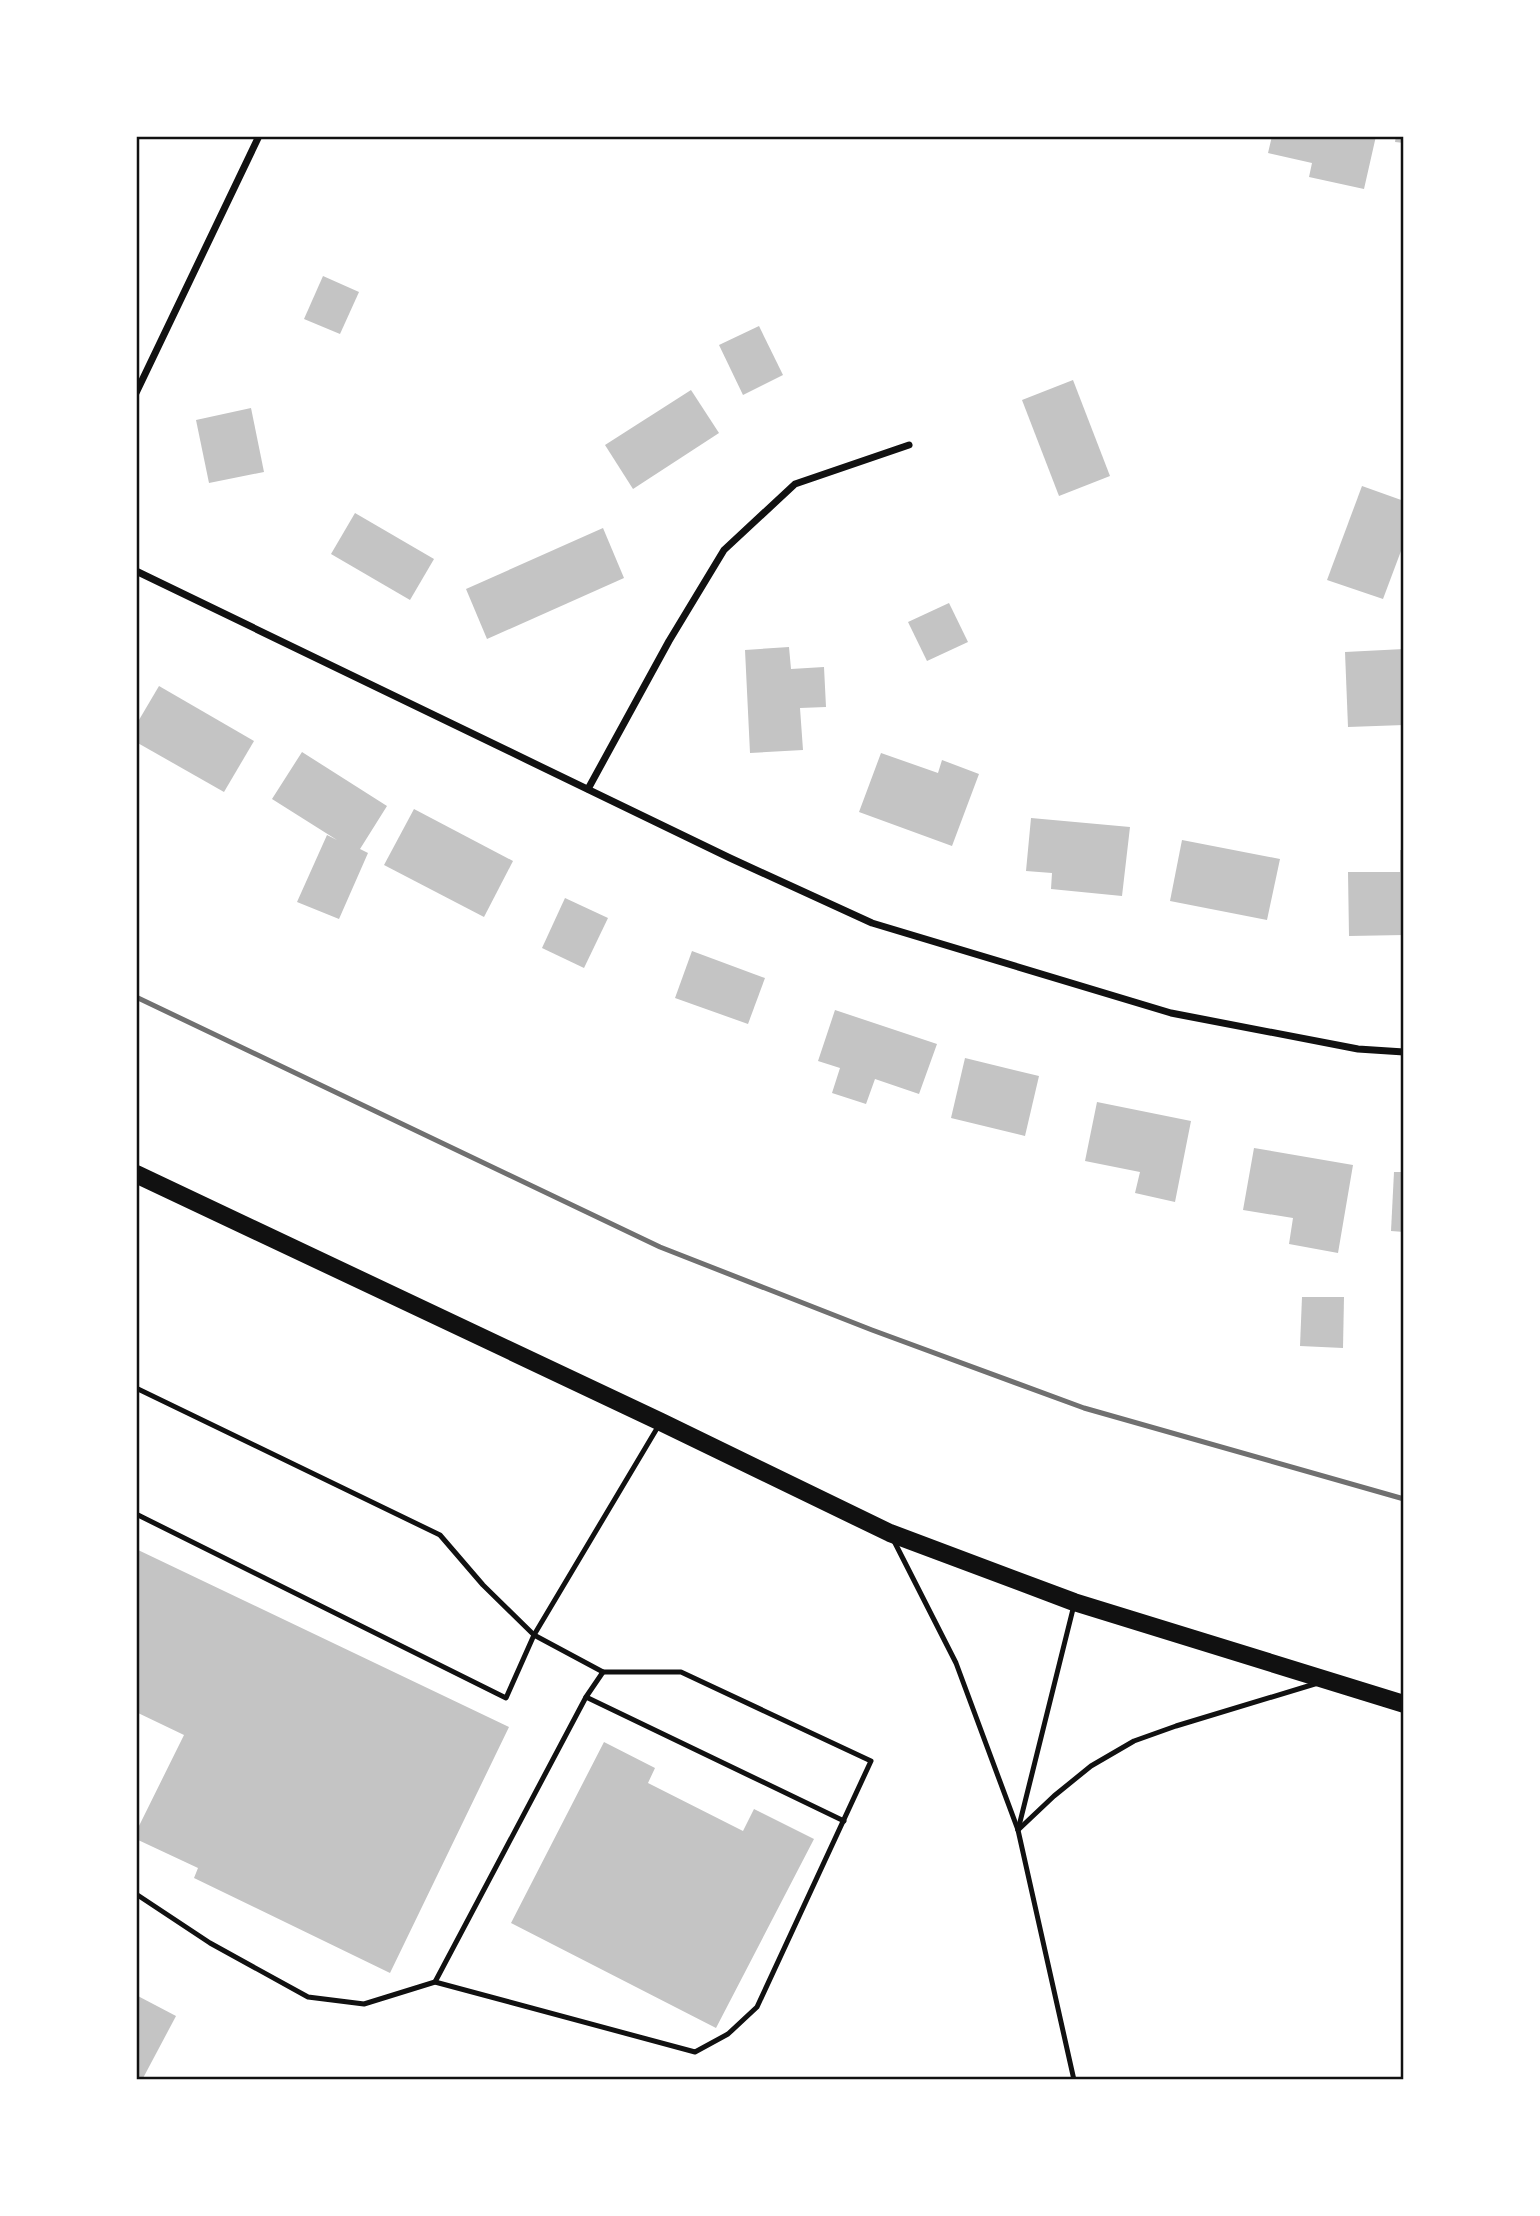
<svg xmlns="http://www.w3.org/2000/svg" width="1540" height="2216" viewBox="0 0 1540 2216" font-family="'Alegreya Sans',sans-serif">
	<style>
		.building { fill: #c4c4c4 }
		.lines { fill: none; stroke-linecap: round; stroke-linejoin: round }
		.service { stroke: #111; stroke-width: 5 }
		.minor { stroke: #111; stroke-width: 7 }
		.primary { stroke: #111; stroke-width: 18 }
		.rail { stroke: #707070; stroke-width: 5 }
		.neatline { fill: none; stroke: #111; stroke-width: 2.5 }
	</style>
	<rect width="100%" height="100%" fill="#fff"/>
	<!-- building -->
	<g class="building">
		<polygon points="1272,136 1376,136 1364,189 1309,177 1312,163 1268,153"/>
		<polygon points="1396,136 1404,136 1404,143 1395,142"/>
		<polygon points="323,276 359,292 340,334 304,319"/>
		<polygon points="759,326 783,375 743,395 719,345"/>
		<polygon points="1073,380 1110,476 1059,496 1022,400"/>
		<polygon points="691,390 719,433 633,489 605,445"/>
		<polygon points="251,408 264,472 209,483 196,420"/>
		<polygon points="1362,486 1404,501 1404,543 1383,599 1327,580"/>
		<polygon points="355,513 434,559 410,600 331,554"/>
		<polygon points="603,528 624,578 487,639 466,589"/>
		<polygon points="949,603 968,642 927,661 908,622"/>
		<polygon points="789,647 791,669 824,667 826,707 800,708 803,750 750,753 745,650"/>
		<polygon points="1404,649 1404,725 1348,727 1345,652"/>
		<polygon points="159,686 254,741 224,792 136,742 136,725"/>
		<polygon points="302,752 387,806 360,849 368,853 339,919 297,902 327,835 337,840 272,799"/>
		<polygon points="881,753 938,773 942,760 979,774 952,846 859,812"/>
		<polygon points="414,809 513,861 484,917 384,865"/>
		<polygon points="1031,818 1130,827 1122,896 1051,889 1052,873 1026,871"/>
		<polygon points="1182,840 1280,859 1267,920 1170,901"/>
		<polygon points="1400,850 1404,850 1404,935 1349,936 1348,872 1400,872"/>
		<polygon points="565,898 608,918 584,968 542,948"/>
		<polygon points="692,951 765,978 748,1024 675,998"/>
		<polygon points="835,1010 937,1044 919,1094 875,1079 866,1104 832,1093 840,1068 818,1061"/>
		<polygon points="965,1058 1039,1076 1025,1136 951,1118"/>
		<polygon points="1097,1102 1191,1121 1175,1202 1135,1193 1140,1172 1085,1161"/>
		<polygon points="1254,1148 1353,1165 1338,1253 1289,1244 1293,1218 1243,1210"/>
		<polygon points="1394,1172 1404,1172 1404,1232 1391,1231"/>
		<polygon points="1302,1297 1344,1297 1343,1348 1300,1346"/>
		<polygon points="136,1549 509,1727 390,1973 194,1878 198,1868 136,1839 136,1832 184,1735 136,1712"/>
		<polygon points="604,1742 655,1768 648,1783 743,1831 754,1809 814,1839 716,2028 511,1923"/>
		<polygon points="136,1995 176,2016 142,2080 136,2080"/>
	</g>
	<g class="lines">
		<!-- service -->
		<g class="service">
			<polyline points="136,1392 138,1389 440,1535 483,1585 534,1635 603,1672 681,1672 871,1761 757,2007 728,2034 695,2052 435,1982 364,2004 308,1997 210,1943 136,1894"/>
			<polyline points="136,1514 506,1698 534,1635 659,1425"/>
			<polyline points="894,1541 956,1663 1018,1830 1074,2080"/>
			<polyline points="586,1697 844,1821"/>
			<polyline points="1018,1830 1054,1796 1091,1766 1134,1741 1176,1726 1318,1683"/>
			<polyline points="1018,1830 1074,1605"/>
			<polyline points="435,1982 586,1697 603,1672"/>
		</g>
		<!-- minor -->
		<g class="minor">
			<polyline points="136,393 259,136"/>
			<polyline points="136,571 730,858 872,923 1171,1013 1358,1049 1404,1052"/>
			<polyline points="588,789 669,641 724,550 795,484 909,445"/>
		</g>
		<!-- primary -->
		<polyline class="primary" points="136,1174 661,1422 890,1533 1074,1602 1404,1704"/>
		<!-- rail -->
		<polyline class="rail" points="136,997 660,1247 872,1330 1084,1408 1404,1499"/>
	</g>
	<!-- border -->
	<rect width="1540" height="2216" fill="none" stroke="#ffffff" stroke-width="276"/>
	<rect x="138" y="138" width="1264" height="1940" class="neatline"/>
</svg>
